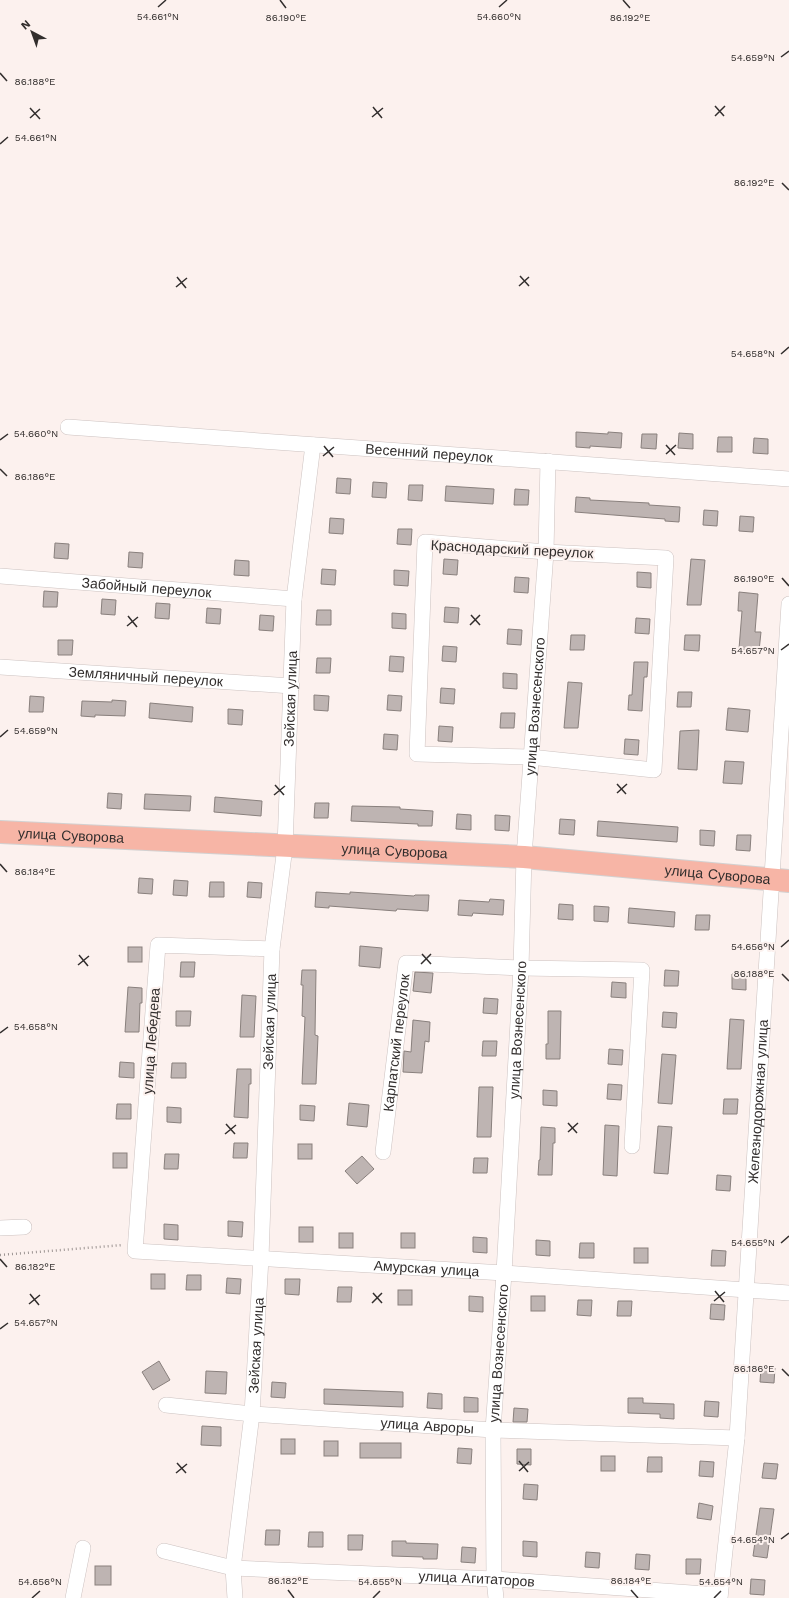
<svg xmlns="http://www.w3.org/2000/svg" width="789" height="1598" viewBox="0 0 789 1598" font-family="'Work Sans',sans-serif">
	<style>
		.building { fill: #beb4b2; stroke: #89807d }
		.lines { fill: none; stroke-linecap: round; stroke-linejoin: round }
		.street-casing { stroke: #ccc2c0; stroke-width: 16 }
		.primary-casing { stroke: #d2d1d1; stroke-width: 24 }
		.path { stroke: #9d9593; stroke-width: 2.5; stroke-dasharray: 1 3; stroke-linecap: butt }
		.street { stroke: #fff; stroke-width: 15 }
		.primary { stroke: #f7b5a6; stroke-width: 22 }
		.ticks { fill: none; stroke: #322e2d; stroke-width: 1.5 }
		.labels { text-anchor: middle; stroke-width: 4; stroke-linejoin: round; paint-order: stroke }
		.street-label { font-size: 14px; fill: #322e2d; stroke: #fcf1ee }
		.ticks-label { font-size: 10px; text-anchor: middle; fill: #322e2d; stroke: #fcf1ee; stroke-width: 4; stroke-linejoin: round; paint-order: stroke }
	</style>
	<rect width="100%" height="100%" fill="#fcf1ee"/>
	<!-- building -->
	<g class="building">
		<polygon points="576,432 608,434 608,432 622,433 621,448 590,446 590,448 576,447"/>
		<polygon points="679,433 693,434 693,449 678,448"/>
		<polygon points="642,434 657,434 656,449 641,448"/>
		<polygon points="718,437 732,437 732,452 717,452"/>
		<polygon points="754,438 768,439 768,454 753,453"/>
		<polygon points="337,478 351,479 350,494 336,493"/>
		<polygon points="373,482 387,483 386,498 372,497"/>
		<polygon points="409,485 423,485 422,501 408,500"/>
		<polygon points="446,486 494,489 493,504 445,501"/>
		<polygon points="515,489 529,490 528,505 514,505"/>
		<polygon points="576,497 590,498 590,500 649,503 649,505 680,507 679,522 665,521 665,519 575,512"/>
		<polygon points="704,510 718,511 717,526 703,525"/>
		<polygon points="740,516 754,517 753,532 739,531"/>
		<polygon points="330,518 344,519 343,534 329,533"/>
		<polygon points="398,529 412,529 411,545 397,544"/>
		<polygon points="55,543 69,544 68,559 54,558"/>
		<polygon points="129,552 143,553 142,568 128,567"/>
		<polygon points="444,559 458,560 457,575 443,574"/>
		<polygon points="691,559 705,560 701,605 687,605"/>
		<polygon points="235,560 249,561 249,576 234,575"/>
		<polygon points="322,569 336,570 335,585 321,584"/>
		<polygon points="394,570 409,571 408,586 394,585"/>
		<polygon points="637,572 651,573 651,588 637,587"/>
		<polygon points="515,577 529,578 528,593 514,592"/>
		<polygon points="44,591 58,592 57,607 43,607"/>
		<polygon points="739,592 758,594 755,632 761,632 759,651 739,649 742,611 738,611"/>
		<polygon points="102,599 116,600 115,615 101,614"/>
		<polygon points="156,603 170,604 169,619 155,618"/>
		<polygon points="445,607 459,608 458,623 444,622"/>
		<polygon points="207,608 221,609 220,624 206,623"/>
		<polygon points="317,610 331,610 331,625 316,625"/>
		<polygon points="392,613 406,614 406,629 392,628"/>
		<polygon points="260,615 274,616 273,631 259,630"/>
		<polygon points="636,618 650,619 649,634 635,633"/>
		<polygon points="508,629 522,630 521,645 507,644"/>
		<polygon points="571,635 585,635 584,650 570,650"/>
		<polygon points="685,635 700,635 699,651 684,650"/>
		<polygon points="58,640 73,640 72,655 58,655"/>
		<polygon points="443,646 457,647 456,662 442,661"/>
		<polygon points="390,656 404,657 403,672 389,671"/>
		<polygon points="317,658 331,658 330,673 316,673"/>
		<polygon points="634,662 648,662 647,677 644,677 642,711 628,710 629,695 632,695"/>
		<polygon points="503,673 517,674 517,689 503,688"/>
		<polygon points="568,682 582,683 578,728 564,728"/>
		<polygon points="441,688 455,689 454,704 440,703"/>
		<polygon points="678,692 692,692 691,707 677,707"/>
		<polygon points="314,695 329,696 328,711 314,710"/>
		<polygon points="388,695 402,696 401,711 387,710"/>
		<polygon points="30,696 44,697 43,712 29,712"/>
		<polygon points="112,700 126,701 125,716 95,715 95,717 81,716 82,701 112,702"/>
		<polygon points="150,703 193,707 192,722 149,718"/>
		<polygon points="728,708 750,710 748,732 726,730"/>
		<polygon points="228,709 243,710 242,725 228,724"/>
		<polygon points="501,713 515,713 514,728 500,728"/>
		<polygon points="439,726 453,727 452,742 438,741"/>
		<polygon points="699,730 697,770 678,769 680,731"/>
		<polygon points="384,734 398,735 397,750 383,749"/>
		<polygon points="625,739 639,740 638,755 624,754"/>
		<polygon points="725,761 744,762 742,784 723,783"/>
		<polygon points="108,793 122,794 121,809 107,808"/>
		<polygon points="145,794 191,796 190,811 144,809"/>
		<polygon points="215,797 262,801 261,816 214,812"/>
		<polygon points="315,803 329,803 328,818 314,818"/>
		<polygon points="352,806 400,807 400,809 433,811 432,826 418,826 418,824 351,821"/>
		<polygon points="457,814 471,815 471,830 456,829"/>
		<polygon points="495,815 510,816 509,831 495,830"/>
		<polygon points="560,819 575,820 574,835 559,834"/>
		<polygon points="598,821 678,827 677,842 597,836"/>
		<polygon points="700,830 715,831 714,846 700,845"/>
		<polygon points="737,835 751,835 750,851 736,850"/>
		<polygon points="139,878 153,879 152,894 138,893"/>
		<polygon points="174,880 188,881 187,896 173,895"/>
		<polygon points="210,882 224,882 224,897 209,897"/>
		<polygon points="248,882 262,883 261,898 247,897"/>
		<polygon points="316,892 350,894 350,892 414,896 415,895 429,895 428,911 397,909 396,911 329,906 329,908 315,907"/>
		<polygon points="490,899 504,900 503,915 473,913 472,916 458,915 459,900 489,902"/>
		<polygon points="559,904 573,905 573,920 558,919"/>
		<polygon points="594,906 609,907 608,922 594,921"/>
		<polygon points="629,908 675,912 674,927 628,923"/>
		<polygon points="696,915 710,915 709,930 695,930"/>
		<polygon points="360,946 382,948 380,968 359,966"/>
		<rect x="128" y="947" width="14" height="15"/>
		<polygon points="181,962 195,962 194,977 180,977"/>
		<polygon points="302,970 316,970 315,1035 318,1036 316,1084 302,1084 305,1017 302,1016 303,985 301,985"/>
		<polygon points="665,970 679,971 678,986 664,986"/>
		<polygon points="415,972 433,973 431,993 413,991"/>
		<polygon points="732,974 746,975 746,990 732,989"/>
		<polygon points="612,982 626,983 626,998 611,997"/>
		<polygon points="128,987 142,988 142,1003 140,1003 139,1032 125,1032"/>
		<polygon points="242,995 256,996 254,1037 240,1037"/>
		<polygon points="484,998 498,999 497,1014 483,1013"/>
		<polygon points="176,1011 191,1011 190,1026 176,1026"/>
		<polygon points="548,1011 561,1011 560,1059 546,1059 546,1044 548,1044"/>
		<polygon points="663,1012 677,1013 676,1028 662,1027"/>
		<polygon points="730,1019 744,1020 741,1069 727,1069"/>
		<polygon points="413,1020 430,1022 429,1042 425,1041 422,1073 403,1072 404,1051 411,1052"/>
		<polygon points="483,1041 497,1041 496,1056 482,1056"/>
		<polygon points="609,1049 623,1050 622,1065 608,1064"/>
		<polygon points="662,1054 676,1055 672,1104 658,1103"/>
		<polygon points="120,1062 134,1063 134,1078 119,1077"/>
		<polygon points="172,1063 186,1063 186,1078 171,1078"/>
		<polygon points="237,1069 251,1069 251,1084 249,1084 248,1118 234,1117"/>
		<polygon points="608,1084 622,1085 621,1100 607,1099"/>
		<polygon points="479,1087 493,1087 491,1137 477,1137"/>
		<polygon points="543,1090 557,1091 557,1106 543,1105"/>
		<polygon points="724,1099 738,1099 737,1114 723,1114"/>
		<polygon points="349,1103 369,1105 367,1127 347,1125"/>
		<polygon points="117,1104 131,1104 131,1119 116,1119"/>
		<polygon points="300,1105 315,1106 314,1121 300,1120"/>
		<polygon points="167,1107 181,1108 181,1123 167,1122"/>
		<polygon points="605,1125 619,1126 617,1176 603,1175"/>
		<polygon points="658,1126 672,1127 668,1174 654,1173"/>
		<polygon points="541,1127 555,1128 555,1143 553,1143 552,1175 538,1175 539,1160 540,1160"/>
		<polygon points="234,1143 248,1143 247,1158 233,1158"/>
		<rect x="298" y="1144" width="14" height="15"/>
		<rect x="113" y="1153" width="14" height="15"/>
		<polygon points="165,1154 179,1154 178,1169 164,1169"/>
		<polygon points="362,1156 374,1169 357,1184 345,1171"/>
		<polygon points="474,1158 488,1158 487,1173 473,1173"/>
		<polygon points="717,1175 731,1176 730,1191 716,1190"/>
		<polygon points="228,1221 243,1222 242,1237 228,1236"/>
		<polygon points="164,1224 178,1225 178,1240 164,1239"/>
		<rect x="299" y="1227" width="14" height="15"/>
		<rect x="339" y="1233" width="14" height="15"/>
		<rect x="401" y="1233" width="14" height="15"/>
		<polygon points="473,1237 487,1238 487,1253 473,1252"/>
		<polygon points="536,1240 550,1241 550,1256 536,1255"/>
		<polygon points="580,1243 594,1243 594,1258 579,1258"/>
		<rect x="634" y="1248" width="14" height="15"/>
		<polygon points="712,1250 726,1251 725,1266 711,1266"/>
		<rect x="151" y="1274" width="14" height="15"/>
		<polygon points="187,1275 201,1275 201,1290 186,1290"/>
		<polygon points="227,1278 241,1279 240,1294 226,1293"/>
		<polygon points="285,1279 300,1279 299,1295 285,1294"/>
		<polygon points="338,1287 352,1287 351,1302 337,1302"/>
		<rect x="398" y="1290" width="14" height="15"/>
		<polygon points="469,1296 483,1297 483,1312 469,1311"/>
		<rect x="531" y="1296" width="14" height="15"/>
		<polygon points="578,1300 592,1300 591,1316 577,1315"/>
		<polygon points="618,1301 632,1301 631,1316 617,1316"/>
		<polygon points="711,1304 725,1305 724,1320 710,1319"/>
		<polygon points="159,1361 170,1380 153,1390 142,1372"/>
		<polygon points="761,1367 775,1368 774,1383 760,1382"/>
		<polygon points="206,1371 227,1372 226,1394 205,1393"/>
		<polygon points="272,1382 286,1383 285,1398 271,1397"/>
		<polygon points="324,1389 403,1392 403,1407 324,1404"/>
		<polygon points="428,1393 442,1394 442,1409 427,1408"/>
		<polygon points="464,1397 478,1398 478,1412 464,1412"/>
		<polygon points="628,1398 643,1398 643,1403 674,1404 674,1419 660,1418 660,1414 628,1413"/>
		<polygon points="705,1401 719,1402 718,1417 704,1416"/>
		<polygon points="514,1408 528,1409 527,1422 513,1422"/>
		<polygon points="202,1426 221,1427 221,1446 201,1445"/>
		<rect x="281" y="1439" width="14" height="15"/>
		<rect x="324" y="1441" width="14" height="15"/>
		<rect x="360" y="1443" width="41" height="15"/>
		<polygon points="458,1448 472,1449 471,1464 457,1463"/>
		<polygon points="517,1449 531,1449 531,1465 517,1464"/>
		<rect x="601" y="1456" width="14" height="15"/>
		<polygon points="648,1457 662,1457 662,1472 647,1472"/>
		<polygon points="700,1461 714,1462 713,1477 699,1476"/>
		<polygon points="764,1463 778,1464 776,1479 762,1478"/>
		<polygon points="524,1484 538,1485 537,1500 523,1499"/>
		<polygon points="699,1503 713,1506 711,1520 697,1518"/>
		<polygon points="760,1508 774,1509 767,1558 753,1556"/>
		<polygon points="266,1530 280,1530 279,1545 265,1545"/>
		<polygon points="309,1532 323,1532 323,1547 308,1547"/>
		<polygon points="348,1535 363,1535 362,1550 348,1550"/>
		<polygon points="392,1541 406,1541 406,1543 438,1544 437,1559 423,1559 423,1557 392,1556"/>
		<polygon points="523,1541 537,1542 537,1557 523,1556"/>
		<polygon points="462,1547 476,1548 475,1563 461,1562"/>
		<polygon points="586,1552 600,1553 599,1568 585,1567"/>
		<polygon points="636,1554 650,1555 649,1570 635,1569"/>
		<polygon points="686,1559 701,1559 700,1574 686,1574"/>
		<rect x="95" y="1566" width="16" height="19"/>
		<polygon points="751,1579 765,1580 764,1595 750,1594"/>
	</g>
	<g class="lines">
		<!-- street casing -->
		<g class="street-casing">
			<g id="street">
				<path id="s1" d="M68,427L789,479"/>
				<polygon points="425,542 546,552 666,558 654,770 530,757 417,754"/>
				<path id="s2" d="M0,576L294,599"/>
				<path id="s3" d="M0,667L292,686"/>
				<path id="s4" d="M272,949L158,945L135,1251L504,1273L789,1293"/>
				<path id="s5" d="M383,1152L406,963L521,968L642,970L632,1146"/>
				<polyline points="0,1228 24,1227"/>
				<path id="s6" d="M166,1405L252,1414L493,1430L737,1438"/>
				<path id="s7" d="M164,1551L233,1568L494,1579L720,1595"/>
				<polyline points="73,1598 83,1548"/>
				<path id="s8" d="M235,1598L233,1568L252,1414L261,1258L272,949L285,847L294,599L313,445"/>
				<path id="s9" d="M496,1598L494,1579L493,1430L504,1273L521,968L524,857L546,552L548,461"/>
				<path id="s10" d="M720,1598L737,1438L789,604"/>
			</g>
		</g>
		<!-- primary casing -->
		<g class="primary-casing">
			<g id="primary">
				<path id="s11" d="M0,832L524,857L789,881"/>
			</g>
		</g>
		<!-- path -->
		<polyline class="path" points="0,1255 123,1245"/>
		<!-- street -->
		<use href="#street" class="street"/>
		<!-- primary -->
		<use href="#primary" class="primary"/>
	</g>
	<!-- ticks -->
	<path class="ticks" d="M280,0L286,8M623,0L630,8M158,7L166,0M499,7L507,0M781,57L789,51M0,73L7,81M715,106L724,116M373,107L382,118M30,108L40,119M715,116L725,106M372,117L383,108M30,118L40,109M0,144L8,137M782,183L789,190M520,276L529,286M177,277L186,288M519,286L529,277M176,287L187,278M781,354L789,347M0,440L8,434M666,445L675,455M324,446L333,457M666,454L676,445M323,456L334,447M0,469L7,476M782,578L789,586M471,615L480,625M128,616L137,627M470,625L480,615M127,626L138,617M781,650L789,644M0,737L8,730M617,784L626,794M275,785L284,795M617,793L627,784M274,795L285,786M0,864L7,872M781,947L789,940M422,954L431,964M79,955L88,966M421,964L431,954M78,965L89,956M782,974L789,981M0,1033L8,1027M568,1123L577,1133M226,1124L235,1134M568,1132L578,1123M225,1134L236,1125M781,1243L789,1236M0,1259L7,1267M715,1291L724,1302M373,1293L382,1303M30,1294L39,1305M714,1301L725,1292M372,1303L382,1293M29,1304L40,1295M0,1329L8,1323M782,1369L789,1376M519,1461L528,1472M177,1463L186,1473M519,1471L529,1462M176,1473L187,1464M781,1539L789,1533M288,1590L294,1598M631,1590L638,1598M32,1598L40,1591M373,1598L380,1591M714,1598L721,1591"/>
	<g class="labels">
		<!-- street labels -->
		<g class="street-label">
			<text dy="5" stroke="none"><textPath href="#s1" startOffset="362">Весенний переулок</textPath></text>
			<text transform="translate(512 549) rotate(3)" y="5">Краснодарский переулок</text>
			<text dy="5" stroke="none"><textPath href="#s2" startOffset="147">Забойный переулок</textPath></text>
			<text dy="5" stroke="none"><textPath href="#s3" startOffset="146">Земляничный переулок</textPath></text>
			<text dy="5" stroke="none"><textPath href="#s8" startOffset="902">Зейская улица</textPath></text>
			<text dy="5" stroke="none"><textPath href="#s9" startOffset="893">улица Вознесенского</textPath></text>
			<text dy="5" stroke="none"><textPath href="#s11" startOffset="71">улица Суворова</textPath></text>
			<text dy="5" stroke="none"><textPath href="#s11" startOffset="395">улица Суворова</textPath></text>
			<text dy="5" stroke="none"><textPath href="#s11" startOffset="719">улица Суворова</textPath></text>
			<text dy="5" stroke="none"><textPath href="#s8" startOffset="578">Зейская улица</textPath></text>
			<text dy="5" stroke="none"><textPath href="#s9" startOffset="569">улица Вознесенского</textPath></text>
			<text transform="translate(151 1041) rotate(-86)" y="5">улица Лебедева</text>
			<text dy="5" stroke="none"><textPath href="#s5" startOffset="110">Карпатский переулок</textPath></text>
			<text dy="5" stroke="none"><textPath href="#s10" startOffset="498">Железнодорожная улица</textPath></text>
			<text dy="5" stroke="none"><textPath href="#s4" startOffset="713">Амурская улица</textPath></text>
			<text dy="5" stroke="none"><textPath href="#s8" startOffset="254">Зейская улица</textPath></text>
			<text dy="5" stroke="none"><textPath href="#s9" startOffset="245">улица Вознесенского</textPath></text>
			<text dy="5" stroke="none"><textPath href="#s6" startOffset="262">улица Авроры</textPath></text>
			<text dy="5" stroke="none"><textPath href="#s7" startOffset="315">улица Агитаторов</textPath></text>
		</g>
	</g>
	<g class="ticks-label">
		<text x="158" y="20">54.661°N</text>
		<text x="499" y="20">54.660°N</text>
		<text x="630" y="21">86.192°E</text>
		<text x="286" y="21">86.190°E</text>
		<text x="753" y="61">54.659°N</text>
		<text x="35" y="85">86.188°E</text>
		<text x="36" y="141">54.661°N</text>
		<text x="754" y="186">86.192°E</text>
		<text x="753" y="357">54.658°N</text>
		<text x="36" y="437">54.660°N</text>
		<text x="35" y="480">86.186°E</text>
		<text x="754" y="582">86.190°E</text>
		<text x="753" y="654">54.657°N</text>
		<text x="36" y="734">54.659°N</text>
		<text x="35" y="875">86.184°E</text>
		<text x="753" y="950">54.656°N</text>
		<text x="754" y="977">86.188°E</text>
		<text x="36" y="1030">54.658°N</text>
		<text x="753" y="1246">54.655°N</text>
		<text x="35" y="1270">86.182°E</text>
		<text x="36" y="1326">54.657°N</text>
		<text x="754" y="1372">86.186°E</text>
		<text x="753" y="1543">54.654°N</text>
		<text x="288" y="1584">86.182°E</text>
		<text x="631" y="1584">86.184°E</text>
		<text x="40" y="1585">54.656°N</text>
		<text x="380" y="1585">54.655°N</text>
		<text x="721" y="1585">54.654°N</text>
	</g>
	<!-- north arrow -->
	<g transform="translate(32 32) rotate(319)" stroke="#fcf1ee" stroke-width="3" paint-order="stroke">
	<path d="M0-3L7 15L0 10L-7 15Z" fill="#322e2d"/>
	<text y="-6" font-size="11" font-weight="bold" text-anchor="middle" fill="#322e2d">N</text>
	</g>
</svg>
